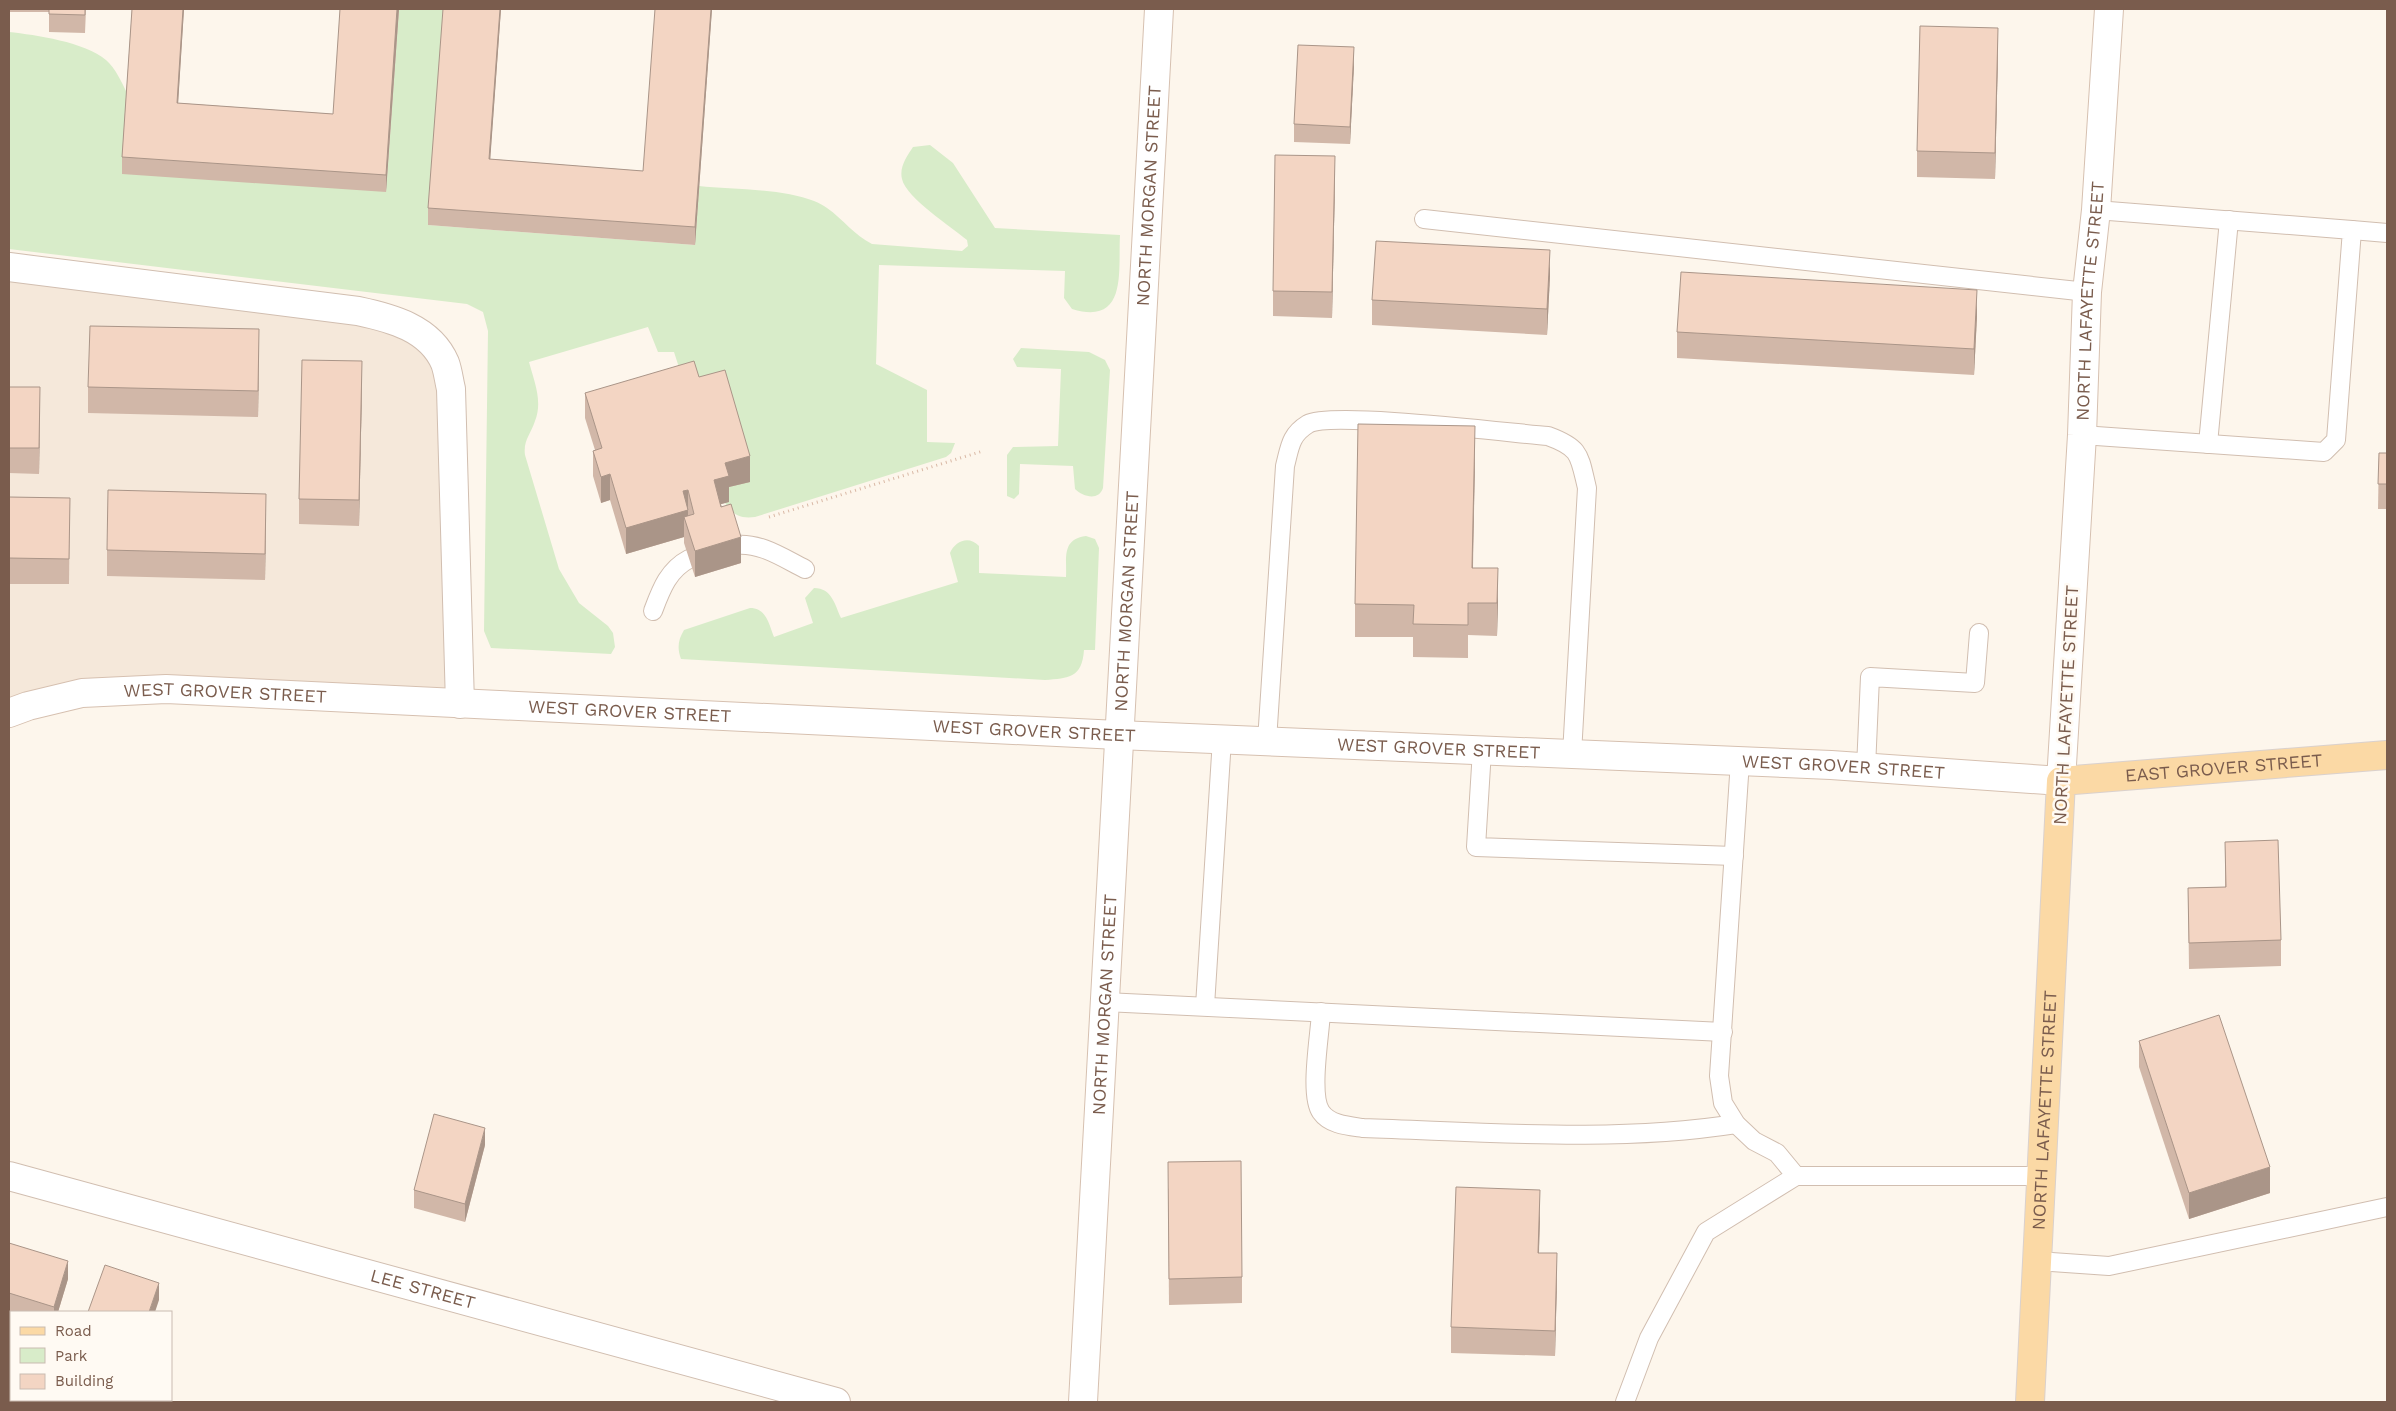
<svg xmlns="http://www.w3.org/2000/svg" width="2396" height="1411" viewBox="0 0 2396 1411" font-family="'Work Sans',sans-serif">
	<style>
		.residential { fill: #f5e8da }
		.green { fill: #d8ecc9 }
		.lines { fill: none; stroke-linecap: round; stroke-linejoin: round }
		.lane-casing { stroke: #d1beb0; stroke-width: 20 }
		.street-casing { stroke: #d1beb0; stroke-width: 30 }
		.secondary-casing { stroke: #d6c0b0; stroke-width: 30 }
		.primary-casing { stroke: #dad1cd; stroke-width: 30 }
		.path { stroke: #d9b8a5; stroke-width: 3; stroke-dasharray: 1 4; stroke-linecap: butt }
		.lane { stroke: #fff; stroke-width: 18 }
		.street { stroke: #fff; stroke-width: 28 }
		.secondary { stroke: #fff; stroke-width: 28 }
		.primary { stroke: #fbd9a5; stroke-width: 28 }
		.wall { fill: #d1b7a8 }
		.shaded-wall { fill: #aa9588 }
		.building { fill: #f3d5c3; stroke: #aa9588 }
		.labels { text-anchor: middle; stroke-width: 5; stroke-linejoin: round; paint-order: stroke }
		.street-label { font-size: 18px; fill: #7a5c4d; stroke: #fffaf3 }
	</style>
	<rect width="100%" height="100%" fill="#fdf6ec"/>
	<!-- residential -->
	<polygon class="residential" points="9,267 358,311 438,351 460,704 166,689 9,713"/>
	<!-- green -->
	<g class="green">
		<path d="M399,9H445L428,225L695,245L699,186C735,190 799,188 827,208C844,220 854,235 872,244L962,251L968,246L967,240C952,227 906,198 902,179C899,167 907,156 913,147L930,145L953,163L995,228L1120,235C1118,271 1128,326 1072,309L1064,298L1065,271L879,265L876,364L927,390V442L955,443L951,453L946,457L755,517C741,519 733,515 725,503L729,502L725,488L750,481L686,389L674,352H658L648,327L529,362C534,381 543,401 535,421C531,434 523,440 525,455L559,569L579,603L608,626L613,633L615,647L611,654L491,648L484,631L488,331L483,312L467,304L9,249V32C36,35 85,42 106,60C116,69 121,81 127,93L386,192Z"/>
		<path d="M1021,348L1089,352L1105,360L1110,370L1103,488C1099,501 1083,497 1075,489L1073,466L1020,464L1019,494L1014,499L1007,496V455L1013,447L1058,446L1061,369L1017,367L1013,359Z"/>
		<path d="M1086,536L1095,539L1099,548L1095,650H1084C1082,678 1069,678 1045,680L681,659C677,648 678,640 684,630L750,608C767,608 769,625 774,637L813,623L805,598L814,588C832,588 835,605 841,618L958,582L950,553C955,541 969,535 979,546V573L1066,577C1067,559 1061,539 1086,536Z"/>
	</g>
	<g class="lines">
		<!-- lane casing -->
		<g class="lane-casing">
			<g id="lane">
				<polyline points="1424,219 2087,292"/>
				<polyline points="2352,230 2387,233"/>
				<polyline points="2082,435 2324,452 2336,440 2352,230 2096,210"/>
				<polyline points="2208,444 2229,220"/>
				<path d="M735,545C760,542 783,558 805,569"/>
				<path d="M653,611C661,590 668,570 689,559"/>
				<path d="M1267,741L1285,466C1290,447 1290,435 1308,424C1331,411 1511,433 1548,436C1581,448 1579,455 1587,488L1572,754"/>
				<polyline points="1482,750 1476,847 1734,856"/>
				<polyline points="1740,761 1719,1076 1723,1103 1736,1124 1754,1141 1777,1153 1796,1176"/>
				<polyline points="1866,768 1870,677 1975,683 1979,633"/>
				<polyline points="1105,1002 1723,1032"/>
				<polyline points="1205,1006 1222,739"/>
				<path d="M1321,1012C1320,1035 1309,1095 1321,1112C1330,1125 1349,1126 1363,1128C1487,1132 1614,1143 1736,1124"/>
				<polyline points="2037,1261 2109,1266 2387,1207"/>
				<polyline points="1625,1402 1649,1338 1706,1232 1796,1176 2041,1176"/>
			</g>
		</g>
		<!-- street casing -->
		<g class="street-casing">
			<g id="street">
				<path d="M9,267L358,311C391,318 430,328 445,363C448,371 449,381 451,389L460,704"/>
				<path id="s1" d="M9,1176L836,1402"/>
			</g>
		</g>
		<!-- secondary casing -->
		<g class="secondary-casing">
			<g id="secondary">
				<path id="s2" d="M9,713L28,706L82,693L166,689L1118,735L1831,765L2061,781L2082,435L2087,292L2096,210L2109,9"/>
				<path id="s3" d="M1083,1402L1159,9"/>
			</g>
		</g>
		<!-- primary casing -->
		<g class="primary-casing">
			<g id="primary">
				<path id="s4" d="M2030,1402L2061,781L2387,755"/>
			</g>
		</g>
		<!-- path -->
		<polyline class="path" points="769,517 983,451"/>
		<!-- lane -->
		<use href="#lane" class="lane"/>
		<!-- street -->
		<use href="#street" class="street"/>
		<!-- secondary -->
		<use href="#secondary" class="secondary"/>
		<!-- primary -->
		<use href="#primary" class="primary"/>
	</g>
	<!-- wall -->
	<g class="wall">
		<polygon points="10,9 86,9 85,33 49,32 49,12 10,12"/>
		<polygon points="132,9 184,9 178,103 333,114 399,9 386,192 122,174 122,157"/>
		<polygon points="501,9 490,159 643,171 712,9 695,245 428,225 428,208"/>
		<polygon points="1998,54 1995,179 1917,177 1917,151"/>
		<polygon points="1354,65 1350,144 1294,142 1294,124"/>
		<polygon points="1335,182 1332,318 1273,316 1273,291"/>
		<polygon points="1550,276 1547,335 1372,325 1372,300"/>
		<polygon points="1977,316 1974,375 1677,358 1677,332"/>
		<polygon points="259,355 258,417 88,413 88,387"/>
		<polygon points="699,377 750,482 729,487 729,502 721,504 741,563 695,577 684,543 684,537 626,554 610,500 601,503 593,476 593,451 595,450 585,418 585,393"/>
		<polygon points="9,387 40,413 39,474 9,473"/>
		<polygon points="362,387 359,526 299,524 299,499"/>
		<polygon points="2379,453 2387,453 2387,509 2378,509"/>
		<polygon points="1475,459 1473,568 1498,601 1497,636 1468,635 1468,658 1413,657 1413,637 1355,637 1355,604"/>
		<polygon points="9,497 70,498 69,584 9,584"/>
		<polygon points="266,519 265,580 107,576 107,550"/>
		<polygon points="2225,842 2281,940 2281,966 2189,969 2188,888 2225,887"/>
		<polygon points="2139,1041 2270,1193 2189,1219 2139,1067"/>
		<polygon points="485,1145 465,1222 414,1208 414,1190"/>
		<polygon points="1168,1188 1242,1277 1242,1303 1169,1305"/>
		<polygon points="1540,1216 1539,1253 1557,1279 1555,1356 1451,1353 1451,1327"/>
		<polygon points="9,1243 68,1279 58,1312 13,1312 9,1311"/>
	</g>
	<!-- shaded-wall -->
	<g class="shaded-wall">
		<polygon points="183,9 184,9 177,121 177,103"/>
		<polygon points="397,9 399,9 386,192 386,175"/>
		<polygon points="500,9 501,9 489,177 489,159"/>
		<polygon points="711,9 712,9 695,245 695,227"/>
		<polygon points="1998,28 1998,54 1995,179 1995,153"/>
		<polygon points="1354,47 1354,65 1350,144 1350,127"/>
		<polygon points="1335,156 1335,182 1332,318 1332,292"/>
		<polygon points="1550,250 1550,276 1547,335 1547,309"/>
		<polygon points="1977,290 1977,316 1974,375 1974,349"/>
		<polygon points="259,329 259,355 258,417 258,391"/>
		<polygon points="362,361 362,387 359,526 359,500"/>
		<polygon points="40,387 40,413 39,474 39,448"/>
		<polygon points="1475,426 1475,459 1472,600 1472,568"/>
		<polygon points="750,456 750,482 729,487 729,502 714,506 714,480 725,463"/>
		<polygon points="610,474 610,500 601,503 601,477"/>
		<polygon points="688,490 688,530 684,517 684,537 626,554 626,528 683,491"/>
		<polygon points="266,494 266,519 265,580 265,554"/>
		<polygon points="741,537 741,563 695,577 695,551"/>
		<polygon points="1498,568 1498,601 1497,636 1497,603"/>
		<polygon points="485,1128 485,1145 465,1222 465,1204"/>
		<polygon points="2270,1167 2270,1193 2189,1219 2189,1193"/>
		<polygon points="1540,1190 1540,1216 1538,1278 1538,1253"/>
		<polygon points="1557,1253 1557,1279 1555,1356 1555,1331"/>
		<polygon points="68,1261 68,1279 58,1312 54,1312 54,1307"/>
		<polygon points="159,1283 159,1300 155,1312 149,1312"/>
	</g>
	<!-- building -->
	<g class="building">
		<polygon points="49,9 85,9 85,15 49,14"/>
		<polygon points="132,9 183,9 177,103 333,114 340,9 397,9 386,175 122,157"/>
		<polygon points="443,9 500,9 489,159 643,171 655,9 711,9 695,227 428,208"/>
		<polygon points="1920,26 1998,28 1995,153 1917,151"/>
		<polygon points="1298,45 1354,47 1350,127 1294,124"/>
		<polygon points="1275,155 1335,156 1332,292 1273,291"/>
		<polygon points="1376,241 1550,250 1547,309 1372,300"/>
		<polygon points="1681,272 1977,290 1974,349 1677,332"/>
		<polygon points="90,326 259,329 258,391 88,387"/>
		<polygon points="302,360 362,361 359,500 299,499"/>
		<polygon points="694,361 699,377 725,370 750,456 725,463 729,476 714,480 721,507 731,504 741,537 695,551 684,517 694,514 688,490 683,491 688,510 626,528 610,474 601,477 593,451 602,448 585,393"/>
		<polygon points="9,387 40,387 39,448 9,448"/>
		<polygon points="1358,424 1475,426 1472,568 1498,568 1497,603 1468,603 1468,625 1413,624 1414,605 1355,604"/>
		<polygon points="2379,453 2387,453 2387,484 2378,484"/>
		<polygon points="108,490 266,494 265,554 107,550"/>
		<polygon points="9,497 70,498 69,559 9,558"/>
		<polygon points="2278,840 2281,940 2189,943 2188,888 2226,887 2225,842"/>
		<polygon points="2219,1015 2270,1167 2189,1193 2139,1041"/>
		<polygon points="434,1114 485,1128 465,1204 414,1190"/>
		<polygon points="1241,1161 1242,1277 1169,1279 1168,1162"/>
		<polygon points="1456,1187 1540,1190 1538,1253 1557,1253 1555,1331 1451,1327"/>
		<polygon points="9,1243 68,1261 54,1307 9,1293"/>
		<polygon points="105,1265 159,1283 149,1312 88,1312"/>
	</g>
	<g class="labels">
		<!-- street labels -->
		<g class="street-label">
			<text dy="6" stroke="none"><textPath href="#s3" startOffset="1208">NORTH MORGAN STREET</textPath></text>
			<text dy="6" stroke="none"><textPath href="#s2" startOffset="2538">NORTH LAFAYETTE STREET</textPath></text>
			<text dy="6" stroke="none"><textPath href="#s3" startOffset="802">NORTH MORGAN STREET</textPath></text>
			<text dy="6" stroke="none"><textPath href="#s2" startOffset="219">WEST GROVER STREET</textPath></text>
			<text transform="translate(2066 705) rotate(-87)" y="6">NORTH LAFAYETTE STREET</text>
			<text dy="6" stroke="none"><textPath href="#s2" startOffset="624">WEST GROVER STREET</textPath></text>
			<text dy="6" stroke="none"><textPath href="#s2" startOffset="1029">WEST GROVER STREET</textPath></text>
			<text dy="6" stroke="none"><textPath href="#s2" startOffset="1434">WEST GROVER STREET</textPath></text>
			<text dy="6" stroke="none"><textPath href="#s2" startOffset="1839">WEST GROVER STREET</textPath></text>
			<text dy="6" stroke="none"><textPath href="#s4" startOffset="785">EAST GROVER STREET</textPath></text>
			<text dy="6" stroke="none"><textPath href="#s3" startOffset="398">NORTH MORGAN STREET</textPath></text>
			<text dy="6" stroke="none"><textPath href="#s4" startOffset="292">NORTH LAFAYETTE STREET</textPath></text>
			<text dy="6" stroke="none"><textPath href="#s1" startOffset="429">LEE STREET</textPath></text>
		</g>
	</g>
	<!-- border -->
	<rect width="2396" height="1411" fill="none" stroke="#7a5c4d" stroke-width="20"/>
	<!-- legend -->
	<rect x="10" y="1311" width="162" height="90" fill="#fffaf3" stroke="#cabbb1"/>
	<rect x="20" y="1327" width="25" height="8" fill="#fbd9a5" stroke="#cabbb1"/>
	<text x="55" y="1336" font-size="15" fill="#7a5c4d">Road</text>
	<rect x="20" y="1348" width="25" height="15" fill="#d8ecc9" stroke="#cabbb1"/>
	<text x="55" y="1361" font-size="15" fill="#7a5c4d">Park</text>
	<rect x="20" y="1374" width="25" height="15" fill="#f3d5c3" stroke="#cabbb1"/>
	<text x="55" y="1386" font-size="15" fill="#7a5c4d">Building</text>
</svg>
